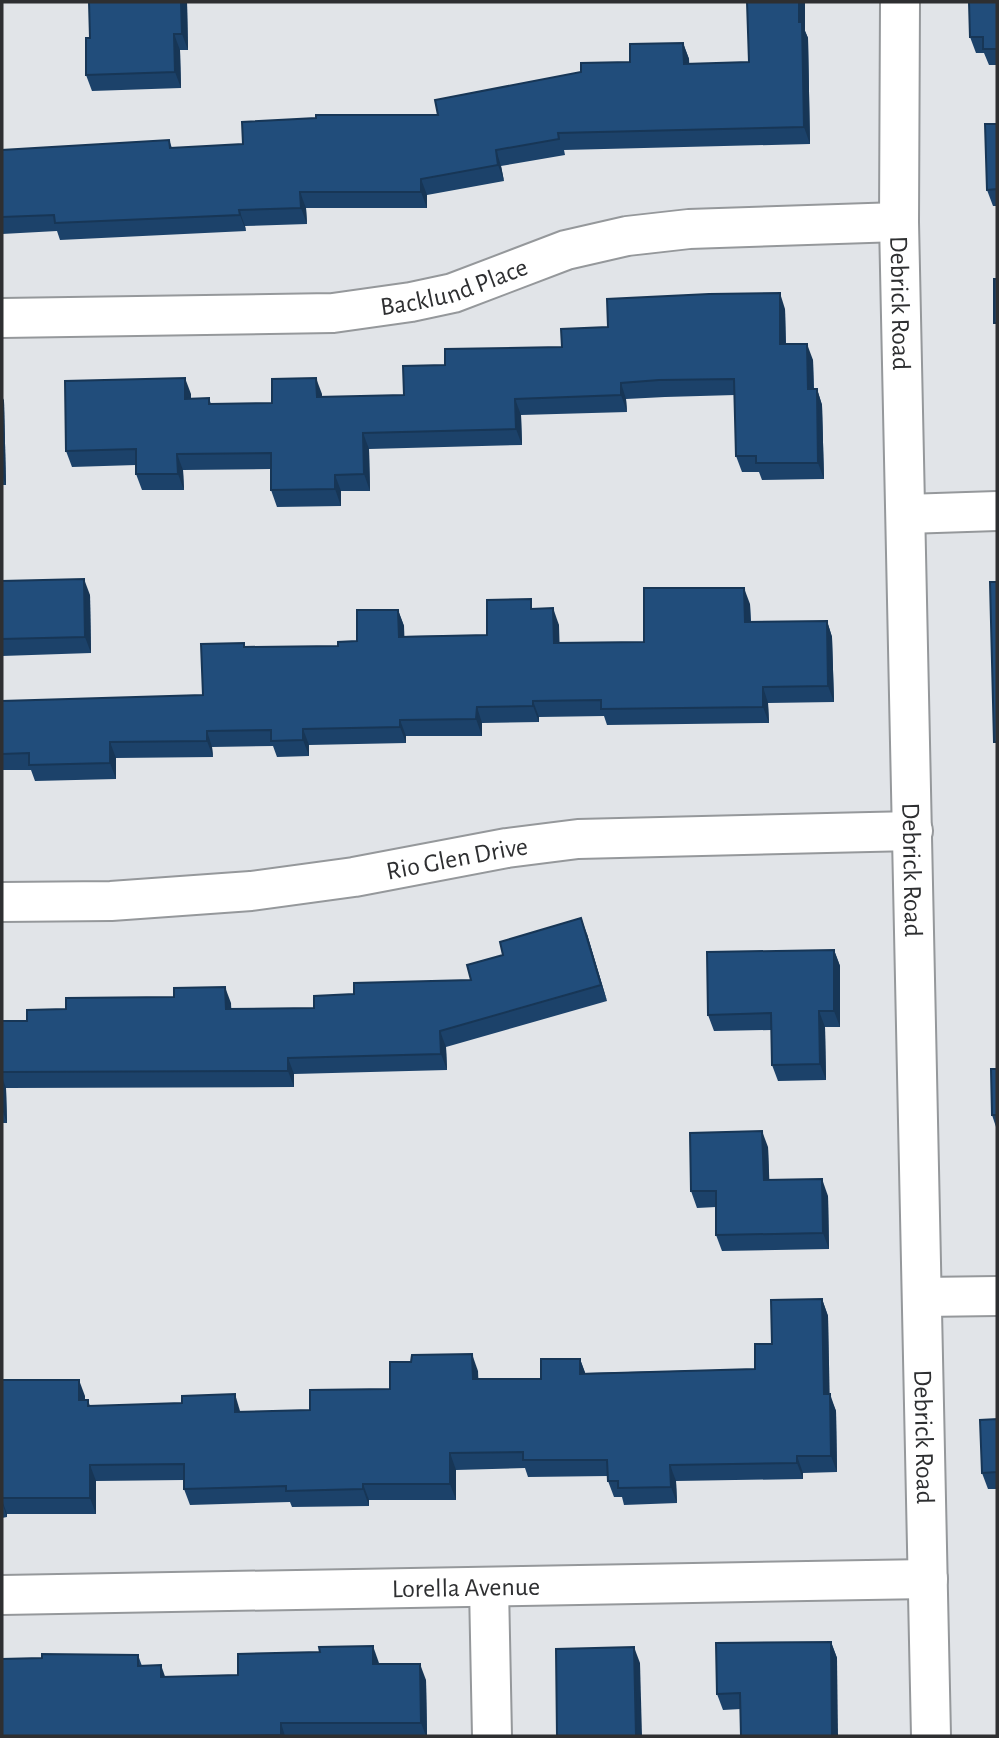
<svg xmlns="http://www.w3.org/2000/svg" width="999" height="1738" viewBox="0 0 999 1738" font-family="'Alegreya Sans',sans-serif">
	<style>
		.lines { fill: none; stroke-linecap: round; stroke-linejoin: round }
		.minor-casing { stroke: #95989b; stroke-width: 42 }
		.minor { stroke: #fff; stroke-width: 38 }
		.wall { fill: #1c426a }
		.shaded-wall { fill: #173656 }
		.building { fill: #214d7b; stroke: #173656; stroke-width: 2 }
		.labels { text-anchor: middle; stroke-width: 7; stroke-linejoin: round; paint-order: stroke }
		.street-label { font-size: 26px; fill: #2e2f31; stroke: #e1e4e8 }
	</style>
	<rect width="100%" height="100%" fill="#e1e4e8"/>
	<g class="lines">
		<!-- minor casing -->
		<g class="minor-casing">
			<g id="minor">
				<path id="s1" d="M900,2L899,222L931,1736"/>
				<path id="s2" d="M2,318L333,313L411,302L453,293L566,250L627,236L689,229L899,222"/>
				<polyline points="906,514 997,511"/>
				<path id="s3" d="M2,902L111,901L251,891L354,877L507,848L578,839L913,831"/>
				<polyline points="922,1297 997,1296"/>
				<polyline points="489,1587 492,1736"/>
				<path id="s4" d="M2,1595L928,1579"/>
			</g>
		</g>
		<!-- minor -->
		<use href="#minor" class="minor"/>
	</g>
	<!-- wall -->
	<g class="wall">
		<polygon points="187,2 188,50 180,50 181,88 92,91 86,75 90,38"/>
		<polygon points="747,2 805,2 805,31 808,38 810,144 564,150 565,155 501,166 504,181 427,195 427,208 306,208 307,224 245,226 246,231 60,240 57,231 2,234 2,150 169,140 172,148 243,144 438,115 581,72 630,62 683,43 689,59 689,64 749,62"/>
		<polygon points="946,2 997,2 997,65 989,65 984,53 976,53 970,37 969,3 947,3"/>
		<polygon points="997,124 997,206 993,206 987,190"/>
		<polygon points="785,309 786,344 813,360 814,389 817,389 822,405 824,479 762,480 759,472 742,472 736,456 735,395 665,397 626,399 627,412 521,415 522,445 369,449 370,491 341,491 341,506 277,507 271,490 271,469 183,470 184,490 142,490 136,474 136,465 72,467 66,451 191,394 191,399 209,398 211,404 272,403 322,394 322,397 404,395 445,365 562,347 608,327"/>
		<polygon points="2,396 4,401 6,485 2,485"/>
		<polygon points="2,581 90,595 91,653 2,656"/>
		<polygon points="750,604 751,621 827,621 832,637 834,702 768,703 769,723 607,725 604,716 539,717 539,722 482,723 482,736 406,736 406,743 309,745 309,756 277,757 273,746 212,747 213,757 116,758 116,779 35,781 31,770 2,770 2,701 203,695 246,647 338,646 357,641 398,610 404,626 404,636 487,635 534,609 559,625 559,643 644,642"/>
		<polygon points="587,934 607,1001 446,1047 447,1070 294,1074 294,1087 6,1088 7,1123 2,1123 2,1021 27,1021 66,1009 231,1003 231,1009 314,1008 354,994 471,980"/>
		<polygon points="834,950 840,966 840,1027 825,1027 826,1080 778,1081 772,1065 771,1030 714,1031 708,1015"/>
		<polygon points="997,1069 997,1130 992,1115"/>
		<polygon points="768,1147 769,1180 828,1196 829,1249 722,1251 716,1235 716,1207 697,1208 691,1191"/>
		<polygon points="822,1299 828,1316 829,1394 836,1411 837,1472 803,1473 803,1479 676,1481 677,1503 624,1505 622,1497 614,1497 608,1481 608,1476 528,1477 525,1468 456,1470 456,1500 369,1500 369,1506 292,1507 290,1502 190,1505 184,1489 184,1480 96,1481 96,1514 7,1514 7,1517 2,1518 2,1370 3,1380 85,1396 85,1400 88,1400 90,1406 240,1412 310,1410 390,1389 478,1371 478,1379 541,1379 580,1359 585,1373 755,1369 772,1344"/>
		<polygon points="997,1419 997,1489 988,1489 982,1473"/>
		<polygon points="831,1642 837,1658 741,1709 723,1710 717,1694"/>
		<polygon points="138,1655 142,1666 165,1677 238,1675 379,1663 379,1664 426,1680 427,1736 2,1736"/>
	</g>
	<!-- shaded-wall -->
	<g class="shaded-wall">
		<polygon points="181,2 187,2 188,50 182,34"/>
		<polygon points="799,2 805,2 805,31 808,38 810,144 804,127 799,22"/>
		<polygon points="174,34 180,50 181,88 175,72"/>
		<polygon points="683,43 689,59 690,80 684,64"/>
		<polygon points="496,150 501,166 504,181 498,165"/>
		<polygon points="421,179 427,195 427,208 421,192"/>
		<polygon points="300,192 306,208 307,224 301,208"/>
		<polygon points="239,210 245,226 246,231 240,215"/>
		<polygon points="780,293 785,309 786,361 780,344"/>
		<polygon points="807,344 813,360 814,406 808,389"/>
		<polygon points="185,378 191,394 191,415 185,399"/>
		<polygon points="316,378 322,394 322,413 317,397"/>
		<polygon points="621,383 626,399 627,412 621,395"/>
		<polygon points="817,389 822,405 824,479 818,463"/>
		<polygon points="2,396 4,401 6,485 2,475"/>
		<polygon points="515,399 521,415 522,445 516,429"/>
		<polygon points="363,433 369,449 370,491 364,474"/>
		<polygon points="177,454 183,470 184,490 178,474"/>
		<polygon points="335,475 341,491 341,506 335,489"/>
		<polygon points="84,579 90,595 91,653 85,637"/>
		<polygon points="744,588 750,604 751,638 745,622"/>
		<polygon points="553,608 559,625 560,659 554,643"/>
		<polygon points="398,610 404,626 405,653 399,637"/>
		<polygon points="827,621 832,637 834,702 828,686"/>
		<polygon points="763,687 768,703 769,723 763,707"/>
		<polygon points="533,701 539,717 539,722 533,706"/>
		<polygon points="477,707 482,723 482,736 476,719"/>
		<polygon points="400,720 406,736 406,743 400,727"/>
		<polygon points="303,729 309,745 309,756 303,740"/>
		<polygon points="207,731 212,747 213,757 207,741"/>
		<polygon points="110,742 116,758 116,779 110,763"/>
		<polygon points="581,918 587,934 607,1001 601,985"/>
		<polygon points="834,950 840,966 840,1027 834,1011"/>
		<polygon points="225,987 231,1003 232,1025 226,1009"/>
		<polygon points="819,1011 825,1027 826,1080 820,1064"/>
		<polygon points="440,1031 446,1047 447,1070 441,1054"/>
		<polygon points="288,1058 294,1074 294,1087 288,1071"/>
		<polygon points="2,1077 6,1088 7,1123 2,1109"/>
		<polygon points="762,1131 768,1147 770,1197 764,1180"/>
		<polygon points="822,1179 828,1196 829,1249 823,1233"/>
		<polygon points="822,1299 828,1316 830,1411 824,1394"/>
		<polygon points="472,1354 478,1371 479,1395 473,1379"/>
		<polygon points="580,1359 586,1375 580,1374"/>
		<polygon points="79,1380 85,1396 84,1416 79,1400"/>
		<polygon points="235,1394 240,1411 241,1428 235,1412"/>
		<polygon points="830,1394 836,1411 837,1472 831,1456"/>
		<polygon points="450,1453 456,1470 456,1500 450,1484"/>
		<polygon points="797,1456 803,1473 803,1479 797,1463"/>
		<polygon points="90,1465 96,1481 96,1514 90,1498"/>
		<polygon points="670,1465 676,1481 677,1503 671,1487"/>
		<polygon points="363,1484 369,1500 369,1506 363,1489"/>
		<polygon points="2,1500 7,1514 7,1517 2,1503"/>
		<polygon points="831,1642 837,1658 838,1736 832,1736"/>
		<polygon points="373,1646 379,1663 379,1681 373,1664"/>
		<polygon points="634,1647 640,1663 642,1736 636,1736"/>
		<polygon points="420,1664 426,1680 427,1736 426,1736 421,1723"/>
		<polygon points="161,1665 167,1682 161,1677"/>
		<polygon points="281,1723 285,1736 281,1736"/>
	</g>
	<!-- building -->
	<g class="building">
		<polygon points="89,2 181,2 182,34 174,34 175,72 86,75 86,38 90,38"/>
		<polygon points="747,2 799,2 799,22 802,22 804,127 558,133 559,139 496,150 498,165 421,179 421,192 300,192 301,208 239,210 240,215 55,223 54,215 2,217 2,150 169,140 170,148 243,144 242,122 316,118 316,115 438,115 435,100 581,72 581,63 630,62 630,44 683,43 684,64 749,62"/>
		<polygon points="969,2 997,2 997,49 983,49 983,37 970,37"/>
		<polygon points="985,124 997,124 997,189 987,190"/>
		<rect x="994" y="279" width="3" height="44"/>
		<polygon points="780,293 780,344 807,344 808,389 817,389 818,463 756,463 756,456 736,456 734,379 659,380 621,383 621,395 515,399 516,429 363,433 364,474 335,475 335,489 271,490 271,453 177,454 178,474 136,474 136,449 66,451 65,381 185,378 185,399 209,398 209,404 272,403 272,379 316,378 317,397 404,395 403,366 445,365 445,349 562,347 561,329 608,327 607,299 709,294"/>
		<polygon points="84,579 85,637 2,639 2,581"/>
		<polygon points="990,582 997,582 997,742 994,742"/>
		<polygon points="644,588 744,588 745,622 827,621 828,686 763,687 763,707 601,709 601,700 533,701 533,706 477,707 476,719 400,720 400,727 303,729 303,740 271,741 271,730 207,731 207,741 110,742 110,763 29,765 29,753 2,754 2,701 203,695 201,644 244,643 244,647 338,646 338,642 357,641 357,610 398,610 399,637 487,635 487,600 531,599 531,609 553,608 554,643 644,642"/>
		<polygon points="581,918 601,985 440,1031 441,1054 288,1058 288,1071 2,1072 2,1021 27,1021 27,1010 66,1009 66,998 174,997 174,988 225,987 226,1009 314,1008 314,996 354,994 354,983 471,980 467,965 503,955 500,942"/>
		<polygon points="834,950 834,1011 819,1011 820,1064 772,1065 771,1013 708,1015 707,952"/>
		<polygon points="991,1069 997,1069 997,1115 992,1115"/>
		<polygon points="762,1131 764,1180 822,1179 823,1233 716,1235 716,1191 691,1191 690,1133"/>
		<polygon points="822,1299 824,1394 830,1394 831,1456 797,1456 797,1463 670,1465 671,1487 618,1488 618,1481 608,1481 607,1460 523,1460 523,1452 450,1453 450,1484 363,1484 363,1489 286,1491 286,1486 184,1489 184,1464 90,1465 90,1498 2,1498 2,1380 79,1380 79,1400 88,1400 88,1406 182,1403 182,1396 235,1394 235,1412 310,1410 310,1390 390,1389 390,1362 411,1362 412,1355 472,1354 473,1379 541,1379 541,1359 580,1359 580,1374 755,1369 755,1344 772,1344 771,1300"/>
		<polygon points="997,1419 997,1472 982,1473 980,1420"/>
		<polygon points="831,1642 832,1736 741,1736 740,1693 717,1694 716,1643"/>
		<polygon points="373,1646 373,1664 420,1664 421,1723 281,1723 281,1735 227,1736 2,1736 2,1659 42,1658 42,1654 138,1655 138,1666 161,1665 161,1677 238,1675 238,1654 320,1652 319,1647"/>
		<polygon points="634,1647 636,1736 557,1736 556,1649"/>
	</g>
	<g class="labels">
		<!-- street labels -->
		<g class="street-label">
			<text dy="9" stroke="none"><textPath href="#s2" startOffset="455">Backlund Place</textPath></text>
			<text dy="9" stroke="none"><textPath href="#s1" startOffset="301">Debrick Road</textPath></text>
			<text dy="9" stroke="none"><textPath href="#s3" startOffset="458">Rio Glen Drive</textPath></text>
			<text dy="9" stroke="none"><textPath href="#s1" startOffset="868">Debrick Road</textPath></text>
			<text dy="9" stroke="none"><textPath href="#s1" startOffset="1435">Debrick Road</textPath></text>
			<text dy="9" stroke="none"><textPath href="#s4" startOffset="464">Lorella Avenue</textPath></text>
		</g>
	</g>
	<!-- border -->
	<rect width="999" height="1738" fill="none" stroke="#2e2f31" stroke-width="7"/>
</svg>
